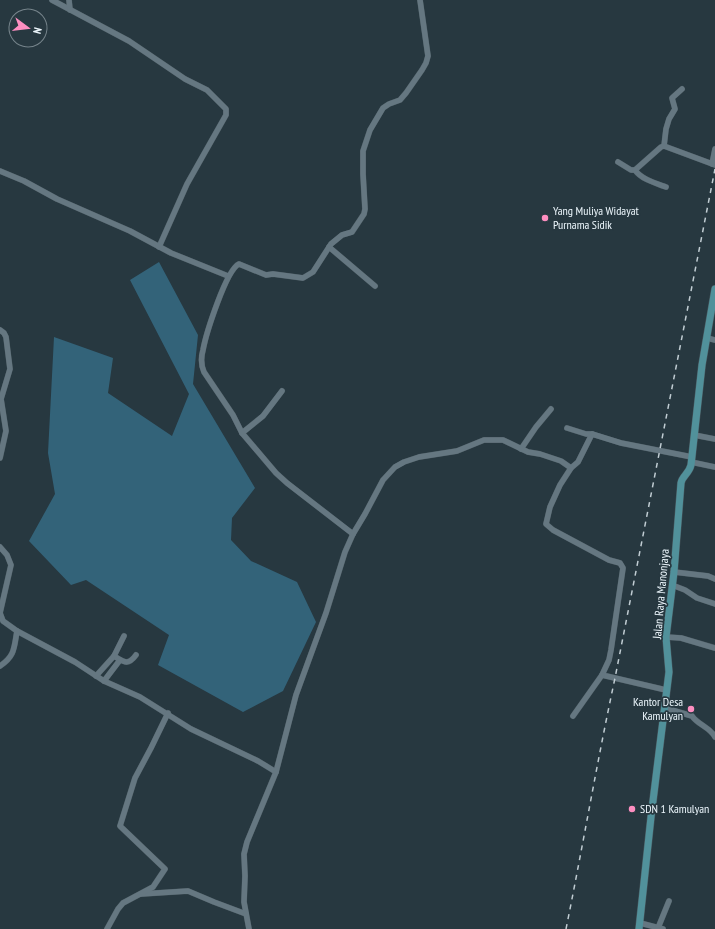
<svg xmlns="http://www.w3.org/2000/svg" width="715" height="929" viewBox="0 0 715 929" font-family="'PT Sans Narrow',sans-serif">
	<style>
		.forest { fill: #336379 }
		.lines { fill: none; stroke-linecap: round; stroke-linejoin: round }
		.minor-casing { stroke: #48575e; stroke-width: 6 }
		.major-casing { stroke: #48575e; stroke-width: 8 }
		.minor { stroke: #657781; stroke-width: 5.5 }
		.major { stroke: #51919b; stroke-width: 7 }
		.rail { stroke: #c1cdd3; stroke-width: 1.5; stroke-dasharray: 5 5; stroke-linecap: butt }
		.poi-dot { fill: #fd8ec0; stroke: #273840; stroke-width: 1.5 }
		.labels { text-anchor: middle; stroke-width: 3.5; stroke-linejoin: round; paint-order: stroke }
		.poi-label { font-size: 12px; fill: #ecf6fc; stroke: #273840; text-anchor: start }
		.street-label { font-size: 12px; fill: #ecf6fc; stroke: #273840 }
	</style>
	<rect width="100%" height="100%" fill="#273840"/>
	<!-- forest -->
	<polygon class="forest" points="159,262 198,335 193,384 255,488 232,518 231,540 251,561 297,582 316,622 283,691 243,712 158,665 169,635 86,580 71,585 29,541 55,494 48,453 54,337 113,358 108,393 172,436 189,394 130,280"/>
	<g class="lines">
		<!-- minor casing -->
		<g class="minor-casing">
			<g id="minor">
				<polyline points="52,0 129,41 185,79 207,90 226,109 226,115 187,184 159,247"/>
				<polyline points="69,0 70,10"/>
				<polyline points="664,146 666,129 669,119 675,109 672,98 682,89"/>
				<polyline points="618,162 631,170 635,170 661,147 664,146 715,165"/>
				<polyline points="712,164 715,149"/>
				<path d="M635,170C641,179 655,183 666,187"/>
				<polyline points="0,171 24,181 57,199 130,231 171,253 228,276"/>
				<polyline points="329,247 375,286"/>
				<polyline points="0,330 4,333 6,337 10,369 1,399 6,431 0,458"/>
				<polyline points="707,338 715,340"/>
				<polyline points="567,428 586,434 592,434"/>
				<polyline points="242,433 263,416 282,391"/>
				<polyline points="694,435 715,439"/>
				<polyline points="521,449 536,427 551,409"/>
				<polyline points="691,462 715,467"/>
				<path d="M353,534L287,483L276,473L242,433L233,415L204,372C201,365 201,357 203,350C206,334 226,270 239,264L266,275L273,274L303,278L313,272L331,244L342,235L352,232L364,214L365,209L363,174V151L370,130L383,108L389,104L400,100L406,93L422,70L426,63L428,56L420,0"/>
				<polyline points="0,547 7,555 11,565 0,613"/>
				<polyline points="674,572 708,576 715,579"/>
				<polyline points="672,585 685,590 697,598 715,604"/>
				<polyline points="0,613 3,621 17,631 75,662 104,681 140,697 191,729 258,761 276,772"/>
				<polyline points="666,637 681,638 715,648"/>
				<path d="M114,656C124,662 128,666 136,655"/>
				<path d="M0,666C15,656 14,648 17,631"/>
				<polyline points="96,676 114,656 124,636"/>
				<polyline points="104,681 120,660"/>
				<polyline points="666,690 602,675 609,660 611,650 623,568 620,563 609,560 553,530 546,524 550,507 560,485 571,468 578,462 592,434 621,443 692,457"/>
				<path d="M665,708L692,716C698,725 710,727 715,737"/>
				<polyline points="573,716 602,675"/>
				<polyline points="141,894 188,891 214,902 246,914"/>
				<polyline points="640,923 663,929"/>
				<polyline points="658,928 669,901"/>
				<polyline points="107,929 118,909 123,903 153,887 165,869 120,826 135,778 151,748 168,713"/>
				<polyline points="249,929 244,902 245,876 244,854 247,842 276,772 296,695 326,613 345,552 353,534 365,514 383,480 395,467 404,462 419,457 457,451 484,440 503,440 528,452 540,454 561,461 571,468"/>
			</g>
		</g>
		<!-- major casing -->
		<g class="major-casing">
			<path id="major" d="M639,929L651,817L669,672L666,637L674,572L681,483C682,476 689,474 691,465L702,365L715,289"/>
		</g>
		<!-- minor -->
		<use href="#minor" class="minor"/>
		<!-- major -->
		<use href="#major" class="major"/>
		<!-- rail -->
		<path class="rail" d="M566,929C583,845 597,762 615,678L715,169"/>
	</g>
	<!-- markers -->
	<g class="poi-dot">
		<circle cx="545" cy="218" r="4"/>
		<circle cx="691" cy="709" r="4"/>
		<circle cx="632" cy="809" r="4"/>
	</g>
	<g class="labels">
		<!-- poi labels -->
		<g class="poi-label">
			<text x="553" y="215">Yang Muliya Widayat<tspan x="553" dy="14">Purnama Sidik</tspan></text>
			<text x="683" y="706" text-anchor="end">Kantor Desa<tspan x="683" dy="14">Kamulyan</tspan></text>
			<text x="640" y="813">SDN 1 Kamulyan</text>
		</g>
		<!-- street labels -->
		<g class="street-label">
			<text transform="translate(661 594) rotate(-85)" y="4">Jalan Raya Manonjaya</text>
		</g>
	</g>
	<!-- north arrow -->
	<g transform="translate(28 28) rotate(105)"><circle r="19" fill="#273840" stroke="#76848b"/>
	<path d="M0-3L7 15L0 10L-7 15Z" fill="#fd8ec0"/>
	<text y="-6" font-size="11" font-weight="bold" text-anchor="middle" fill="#ecf6fc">N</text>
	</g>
</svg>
